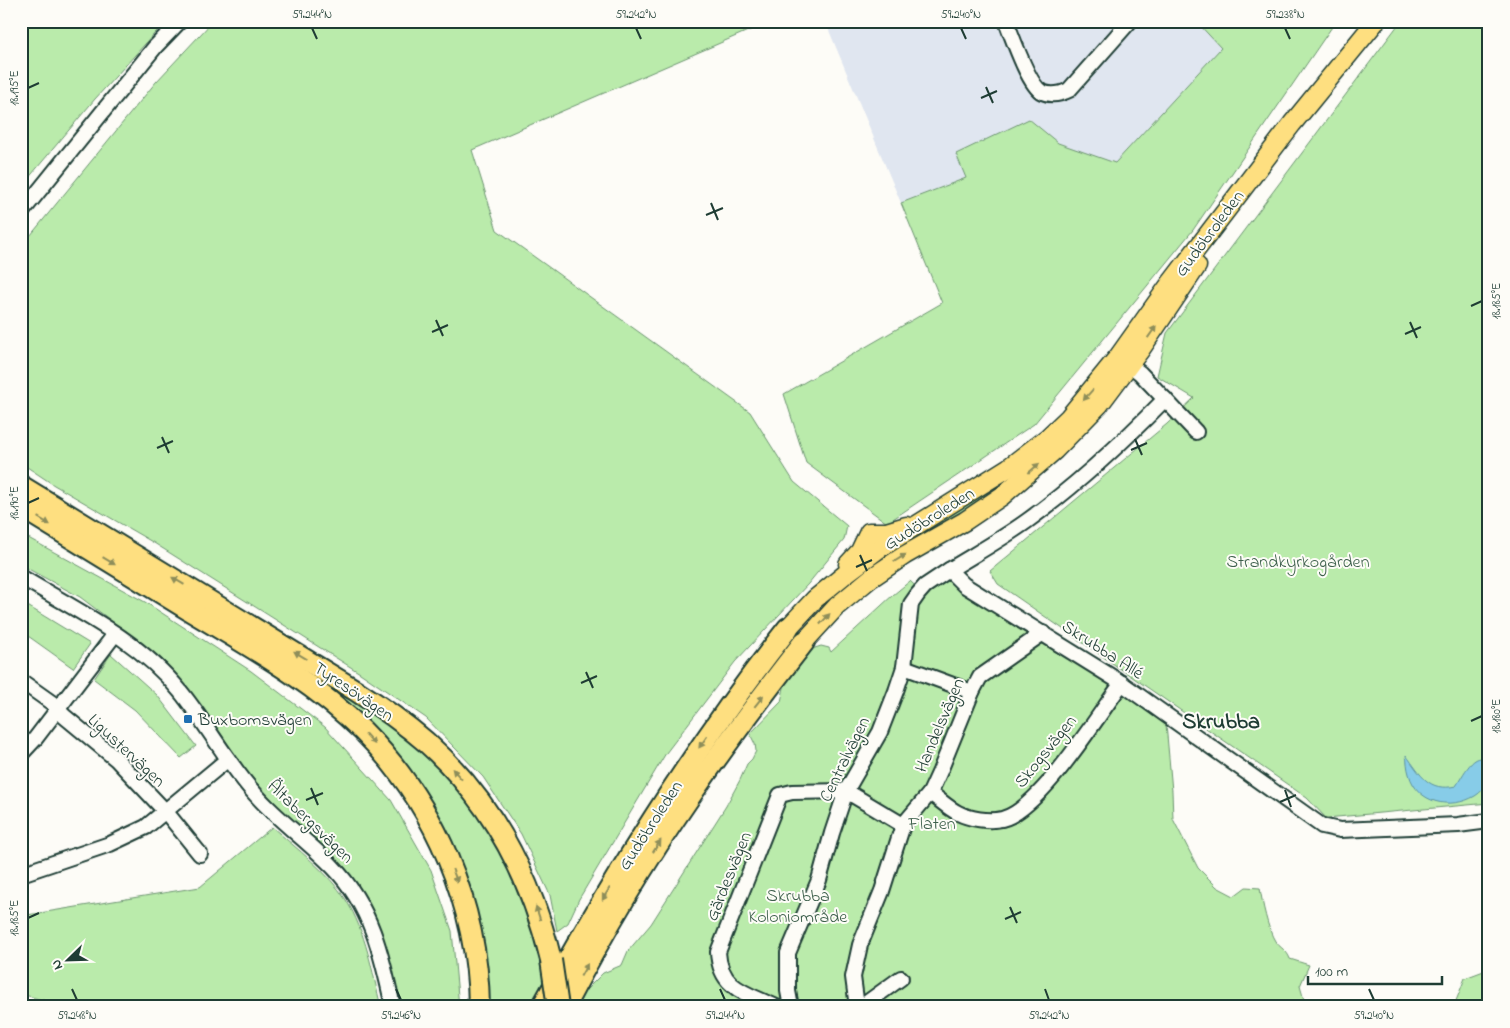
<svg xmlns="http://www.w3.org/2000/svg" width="1510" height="1028" viewBox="0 0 1510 1028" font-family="'Indie Flower',sans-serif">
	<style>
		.built { fill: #e0e6f0 }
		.green { fill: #baebab; stroke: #6c9470 }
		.water { fill: #87cce8; stroke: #5d93a0 }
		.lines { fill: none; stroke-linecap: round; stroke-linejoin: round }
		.minor-casing { stroke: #1f3d34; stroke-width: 18 }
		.major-casing { stroke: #1f3d34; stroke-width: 21 }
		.highway-casing { stroke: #1f3d34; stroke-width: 24 }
		.minor { stroke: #fdfcf7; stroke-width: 14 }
		.major { stroke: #fedf80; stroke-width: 18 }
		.highway { stroke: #fedf80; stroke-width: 20 }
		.highway-bridge-casing { stroke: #1f3d34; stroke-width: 24; stroke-linecap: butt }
		.highway-bridge { stroke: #fedf80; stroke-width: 20 }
		.oneway { fill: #8e8e5a }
		.ticks { fill: none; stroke: #1f3d34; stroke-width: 2 }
		.poi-dot { fill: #1f6fb2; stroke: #fdfcf7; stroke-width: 2 }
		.labels { text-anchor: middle; stroke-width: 4; stroke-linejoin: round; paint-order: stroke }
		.street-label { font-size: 18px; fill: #1f3d34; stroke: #fdfcf7 }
		.park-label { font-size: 18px; fill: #3e604c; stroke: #fdfcf7 }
		.poi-label { font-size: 18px; fill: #1f3d34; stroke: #fdfcf7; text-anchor: start }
		.district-label { font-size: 22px; font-weight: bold; fill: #1f3d34; stroke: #fdfcf7 }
		.neatline { fill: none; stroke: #1f3d34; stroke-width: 2 }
		.ticks-label { font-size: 12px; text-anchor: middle; fill: #1f3d34 }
	</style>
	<rect width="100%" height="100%" fill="#fdfcf7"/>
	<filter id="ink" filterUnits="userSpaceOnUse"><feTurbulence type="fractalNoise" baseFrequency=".02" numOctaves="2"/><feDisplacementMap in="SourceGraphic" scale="10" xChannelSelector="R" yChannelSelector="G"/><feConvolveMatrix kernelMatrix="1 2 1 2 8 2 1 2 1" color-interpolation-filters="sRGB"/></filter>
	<g filter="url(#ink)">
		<!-- built -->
		<polygon class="built" points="825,21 1196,21 1222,48 1115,163 1057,143 1029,119 966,178 901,203"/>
		<!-- green -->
		<g class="green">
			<polygon points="21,21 166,21 95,99 21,187"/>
			<polygon points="213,21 771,21 472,150 497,230 750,412 794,482 847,526 844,540 808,584 735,662 666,753 579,899 568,923 557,931 550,895 521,834 483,777 426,718 360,673 154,543 54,485 21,463 21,247 156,82"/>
			<polygon points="1196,21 1336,21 1193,230 1034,424 887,523 806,463 784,394 942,303 901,203 966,178 956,154 1029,119 1058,143 1115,163 1221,48"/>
			<polygon points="1401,21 1489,21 1489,803 1326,818 1307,798 998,584 990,571 1167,424 1194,398 1157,376 1167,333"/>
			<polygon points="1020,469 1002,489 905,547 889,550"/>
			<polygon points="21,534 145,602 251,671 325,727 391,800 431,870 452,931 459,1007 400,1007 375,918 355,884 289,818 245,770 219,731 163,660 80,597 21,565"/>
			<path d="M945,578L1041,636L1166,724L1172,791L1173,819L1198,868L1217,887L1234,896L1246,887L1260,888C1262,902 1268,930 1275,941C1280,948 1287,950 1290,959L1309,965L1300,986L1306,1007H579V997L603,973L622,965L628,951L651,924L726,806L740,780L747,764L752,759L756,751L755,744L750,734L781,702L786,678L809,650L821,646L829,648L831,652L893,595L910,581L925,595Z"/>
			<polygon points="21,602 90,644 73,668 21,631"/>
			<polygon points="111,654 157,695 196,746 181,758 135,710 94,679"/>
			<path d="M299,663C370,710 436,751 484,823C490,832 497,842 502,852C522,893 533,933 546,977L531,1007H487L452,852Z"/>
			<path d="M272,827C297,849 328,872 346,900C366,932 372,971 381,1007H68L21,994V916L200,887Z"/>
			<polygon points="1489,969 1489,1007 1450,1007 1454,1006 1465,978"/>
		</g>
		<!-- water -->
		<path class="water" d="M1406,755C1421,775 1428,792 1456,786C1463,776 1474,749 1489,761V782C1485,786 1481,793 1475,796C1451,810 1417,804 1409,774C1407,768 1407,761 1406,755Z"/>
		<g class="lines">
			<!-- minor casing -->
			<g class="minor-casing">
				<g id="minor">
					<path d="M1006,21C1012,36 1029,86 1042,92C1051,96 1061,94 1069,90L1130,21"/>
					<polyline points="21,213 155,47 180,21"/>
					<polyline points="1122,359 1140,373 1196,432"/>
					<path d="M1165,399C1122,443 1077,485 1027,521C1002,539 975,554 949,570L964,585L1117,680L1322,826L1340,830L1458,825L1489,821"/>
					<path d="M21,577C76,610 139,640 180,691C207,724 227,763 256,795C279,821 308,841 333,867C371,906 382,955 393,1007"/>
					<polyline points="904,667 972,692"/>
					<polyline points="21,681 52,703 64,716 116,759 166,812 200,854"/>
					<polyline points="21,754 35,739 115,634"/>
					<path d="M930,793C939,799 948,808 958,813C970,819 989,822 1002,819C1040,810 1098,715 1122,683"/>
					<polyline points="21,874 110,844 146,827 228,759"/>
					<path d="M776,1007C746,993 720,989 718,952L780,795L792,792L846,791L903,825"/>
					<polyline points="791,1007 788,991 788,953 819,880 832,833 846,791 880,732 896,691 904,667 911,604 918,594 925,586 949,570"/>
					<polyline points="857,1007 853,977 860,945 882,891 903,825 930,793 940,771 972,692 980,677 1043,633"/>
					<polyline points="861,1007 901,978"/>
				</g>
			</g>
			<!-- major casing -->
			<g class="major-casing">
				<g id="major">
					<polyline points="848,564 860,551 869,532 886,532 906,526"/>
					<polyline points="788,628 815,599 848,572 880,548 1008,468 1047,438 1069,417 1118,357 1170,284 1292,124 1376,21"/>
					<polyline points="804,642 837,606 871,578 905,555 965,521 1002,496 1055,450 1099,405 1141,349 1197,266"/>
				</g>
			</g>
			<!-- highway casing -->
			<g class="highway-casing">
				<g id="highway">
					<path d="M21,486L355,690C380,706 404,723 426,742C491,800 531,877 551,960"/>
					<path d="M21,507C77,541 133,576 189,610C249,646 313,681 363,731C435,803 478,905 479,1007"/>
					<path d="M542,1007C615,874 695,746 788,628"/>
					<path d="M564,1007C602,934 644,863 691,795C727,742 765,692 804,642"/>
				</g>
			</g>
			<!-- minor -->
			<use href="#minor" class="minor"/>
			<!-- major -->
			<use href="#major" class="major"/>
			<!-- highway -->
			<use href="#highway" class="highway"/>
			<!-- highway-bridge casing -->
			<g class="highway-bridge-casing">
				<polyline id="highway-bridge" points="551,960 558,1007"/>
			</g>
			<!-- highway-bridge -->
			<use href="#highway-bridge" class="highway-bridge"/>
		</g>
		<!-- one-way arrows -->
		<defs><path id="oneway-solid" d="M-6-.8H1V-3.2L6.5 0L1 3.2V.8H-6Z" transform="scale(1.25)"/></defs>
		<g class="oneway">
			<use href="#oneway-solid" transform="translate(1152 332) rotate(-55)"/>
			<use href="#oneway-solid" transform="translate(1088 395) rotate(131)"/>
			<use href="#oneway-solid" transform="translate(1034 468) rotate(-41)"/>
			<use href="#oneway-solid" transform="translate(44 521) rotate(31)"/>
			<use href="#oneway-solid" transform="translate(900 558) rotate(-32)"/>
			<use href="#oneway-solid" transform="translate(109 561) rotate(31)"/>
			<use href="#oneway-solid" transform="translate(178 581) rotate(-149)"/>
			<use href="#oneway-solid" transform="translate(825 619) rotate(-47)"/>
			<use href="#oneway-solid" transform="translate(300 655) rotate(-149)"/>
			<use href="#oneway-solid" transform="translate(759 701) rotate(-52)"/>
			<use href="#oneway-solid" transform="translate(370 739) rotate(48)"/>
			<use href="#oneway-solid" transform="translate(703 742) rotate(125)"/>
			<use href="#oneway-solid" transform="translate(457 774) rotate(-132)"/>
			<use href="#oneway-solid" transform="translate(657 846) rotate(-57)"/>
			<use href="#oneway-solid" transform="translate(455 876) rotate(69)"/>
			<use href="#oneway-solid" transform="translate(606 894) rotate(121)"/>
			<use href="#oneway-solid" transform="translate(538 913) rotate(-108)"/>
			<use href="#oneway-solid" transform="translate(584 970) rotate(-61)"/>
		</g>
	</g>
	<!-- ticks -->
	<path class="ticks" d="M312,28L317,39M636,28L641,39M961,28L966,39M1285,28L1290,39M986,87L993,103M28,88L39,83M981,98L997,91M711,203L718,220M706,215L723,208M1471,306L1482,301M436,320L443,336M1410,322L1417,338M432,332L448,325M1405,334L1421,327M162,437L169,453M1135,439L1142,455M157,448L173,441M1131,450L1147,443M28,503L39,498M860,555L867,571M856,567L872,560M586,672L593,688M581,683L597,676M1471,721L1482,716M311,788L318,805M1285,790L1291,807M306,800L323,793M1280,802L1296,795M1010,907L1017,923M28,918L39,913M1005,919L1021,912M72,989L77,1000M396,989L401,1000M720,989L725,1000M1045,989L1049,1000M1369,989L1374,1000"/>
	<!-- markers -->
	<rect class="poi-dot" x="183" y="714" width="10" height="10" rx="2.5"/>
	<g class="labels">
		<!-- street labels -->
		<g class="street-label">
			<text transform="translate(1209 233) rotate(-53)" y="6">Gudöbroleden</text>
			<text transform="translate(929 518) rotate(-32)" y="6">Gudöbroleden</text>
			<text transform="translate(1103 649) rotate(33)" y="6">Skrubba Allé</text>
			<text transform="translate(354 691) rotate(34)" y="6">Tyresövägen</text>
			<text transform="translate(939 725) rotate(-67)" y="6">Handelsvägen</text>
			<text transform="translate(127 750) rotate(43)" y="6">Ligustervägen</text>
			<text transform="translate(1045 751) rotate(-51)" y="6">Skogsvägen</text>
			<text transform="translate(844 759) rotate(-64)" y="6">Centralvägen</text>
			<text transform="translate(311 821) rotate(44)" y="6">Ältabergsvägen</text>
			<text transform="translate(650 825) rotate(-57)" y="6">Gudöbroleden</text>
			<text transform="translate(728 876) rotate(-68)" y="6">Gärdesvägen</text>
		</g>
		<!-- park labels -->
		<g class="park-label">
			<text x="1298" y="567">Strandkyrkogården</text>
			<text x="932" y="829">Flaten</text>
			<text x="798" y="901">Skrubba<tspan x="798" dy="21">Koloniområde</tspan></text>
		</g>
		<!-- poi labels -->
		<g class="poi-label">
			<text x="198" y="725">Buxbomsvägen</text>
		</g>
		<!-- district labels -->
		<g class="district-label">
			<text x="1221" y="728">Skrubba</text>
		</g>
	</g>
	<!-- margin -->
	<rect width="1510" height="1028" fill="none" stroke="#fdfcf7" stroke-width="55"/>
	<!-- north arrow -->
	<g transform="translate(68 960) rotate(247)" stroke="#fdfcf7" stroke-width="4" paint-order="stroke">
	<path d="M0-4L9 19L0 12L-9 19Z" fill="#1f3d34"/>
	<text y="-8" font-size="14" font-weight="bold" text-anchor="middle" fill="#1f3d34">N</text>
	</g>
	<!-- scale -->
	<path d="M1308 976v8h134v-8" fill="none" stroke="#1f3d34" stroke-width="2.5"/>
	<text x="1315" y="976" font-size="15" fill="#1f3d34" stroke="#fdfcf7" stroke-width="4" paint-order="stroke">100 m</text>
	<rect x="28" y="28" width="1454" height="972" class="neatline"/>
	<g class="ticks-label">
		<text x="312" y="18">59.244°N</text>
		<text x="636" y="18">59.242°N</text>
		<text x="961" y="18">59.240°N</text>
		<text x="1285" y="18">59.238°N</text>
		<text transform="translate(14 88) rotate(-90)" y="4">18.195°E</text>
		<text transform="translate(1496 301) rotate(-90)" y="4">18.185°E</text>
		<text transform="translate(14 503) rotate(-90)" y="4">18.190°E</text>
		<text transform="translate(1496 716) rotate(-90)" y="4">18.180°E</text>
		<text transform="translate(14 918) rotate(-90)" y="4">18.185°E</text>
		<text x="77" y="1019">59.248°N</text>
		<text x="401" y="1019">59.246°N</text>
		<text x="725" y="1019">59.244°N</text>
		<text x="1049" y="1019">59.242°N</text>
		<text x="1374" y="1019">59.240°N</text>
	</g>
</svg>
